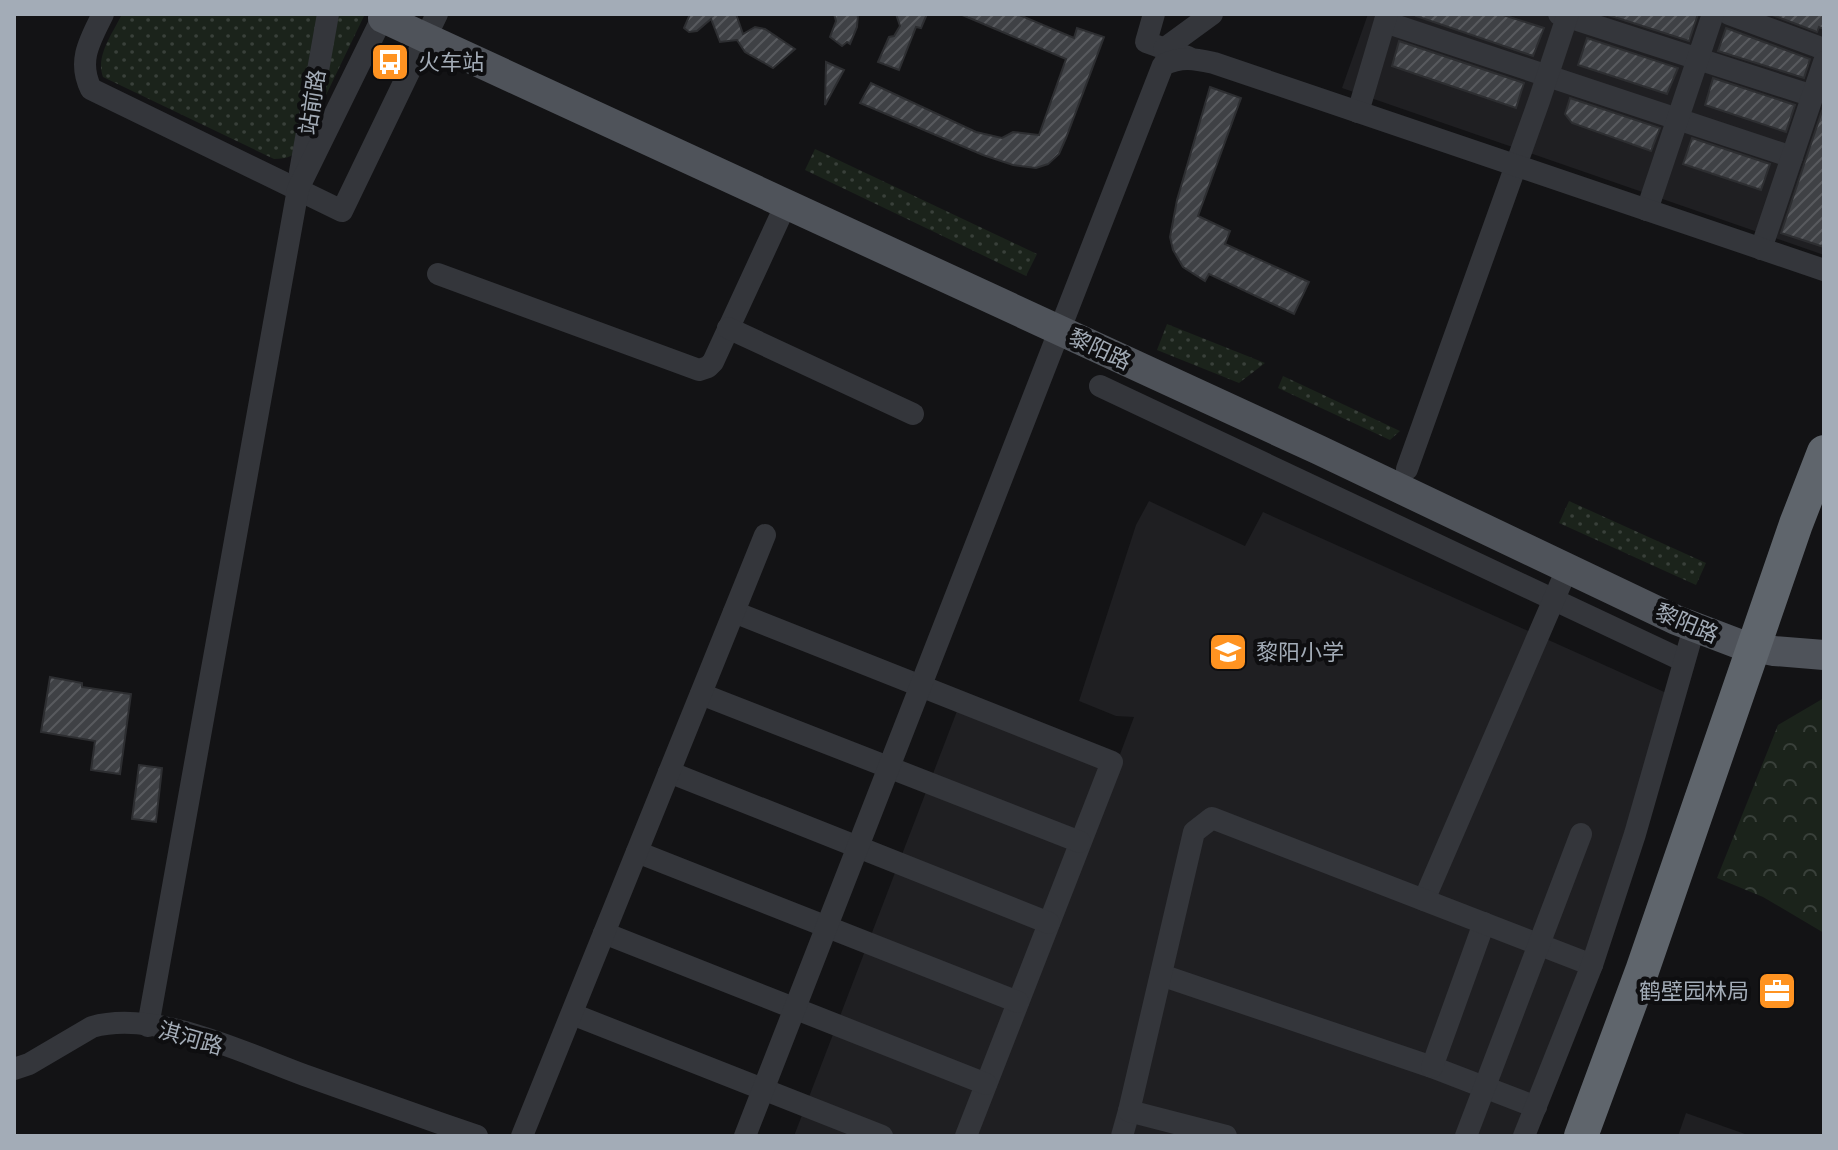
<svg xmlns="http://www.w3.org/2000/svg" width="1838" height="1150" viewBox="0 0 1838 1150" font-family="Ubuntu,'Noto Sans SC',sans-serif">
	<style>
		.built { fill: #1f1f22 }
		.grass { fill: url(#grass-dots) }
		.park { fill: url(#park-crowns) }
		.building { fill: url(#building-hatch); stroke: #2d2e31; stroke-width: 2 }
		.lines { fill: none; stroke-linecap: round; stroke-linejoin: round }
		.minor { stroke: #34363b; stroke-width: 22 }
		.major { stroke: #4f535a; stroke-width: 30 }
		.highway { stroke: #5f656c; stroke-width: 34 }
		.labels { text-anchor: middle; stroke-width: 8; stroke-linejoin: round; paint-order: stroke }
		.poi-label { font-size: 22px; fill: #a3acb7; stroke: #0e0e10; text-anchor: start }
		.street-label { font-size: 22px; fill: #a3acb7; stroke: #0e0e10 }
	</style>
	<defs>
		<pattern id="grass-dots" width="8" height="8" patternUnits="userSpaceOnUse" patternTransform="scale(2)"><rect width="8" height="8" fill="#1b231b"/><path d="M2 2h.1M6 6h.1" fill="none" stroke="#39403a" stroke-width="1.8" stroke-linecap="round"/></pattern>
		<pattern id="park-crowns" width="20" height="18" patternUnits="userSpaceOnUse" patternTransform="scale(2)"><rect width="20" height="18" fill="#1b231b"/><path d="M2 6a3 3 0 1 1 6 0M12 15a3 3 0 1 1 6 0" fill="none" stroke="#39403a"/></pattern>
		<pattern id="building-hatch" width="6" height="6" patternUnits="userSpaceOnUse" patternTransform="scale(2)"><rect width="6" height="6" fill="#3f4145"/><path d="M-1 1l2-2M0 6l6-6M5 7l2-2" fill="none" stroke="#585a5e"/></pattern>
	</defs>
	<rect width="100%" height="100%" fill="#131315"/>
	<!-- built -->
	<g class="built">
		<polygon points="1368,14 1824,14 1824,255 1342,88"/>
		<polygon points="1149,501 1245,546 1263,512 1682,700 1530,1136 794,1136 962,698 1119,757 1134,717 1116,716 1079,701 1136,525"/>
		<polygon points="1686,1113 1745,1134 1744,1136 1678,1136"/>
	</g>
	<!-- grass -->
	<g class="grass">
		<path d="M122,14H365L302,145C294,156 288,159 274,159L103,77C95,56 113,33 122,14Z"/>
		<polygon points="815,149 1037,254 1026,276 805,170"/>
		<polygon points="1167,324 1265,363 1239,383 1157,350"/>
		<polygon points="1283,376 1400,431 1390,440 1278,388"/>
		<polygon points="1569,501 1706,563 1696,585 1559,523"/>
	</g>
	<!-- park -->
	<polygon class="park" points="1824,698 1824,933 1763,897 1717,878 1778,725"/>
	<!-- building -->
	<g class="building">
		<polygon points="690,14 736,14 743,34 755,27 765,29 795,49 773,68 745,52 737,40 720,42 711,19 697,31 689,32 684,28"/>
		<polygon points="834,14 858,14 857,27 850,44 847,42 842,46 830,37 836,21"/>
		<polygon points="896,14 927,14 921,28 916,27 899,70 878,62 889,37 894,36 900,26"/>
		<polygon points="960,14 1017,14 1074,38 1077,28 1104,37 1066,138 1059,154 1048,164 1036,168 1013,165 983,155 860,103 871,83 976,132 1002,138 1013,132 1039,135 1066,59"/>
		<polygon points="1417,14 1500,14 1544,28 1533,56 1416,16"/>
		<polygon points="1605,14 1698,14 1689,41"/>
		<polygon points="1770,14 1824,14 1824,29 1819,27 1817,32"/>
		<polygon points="1726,28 1810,59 1804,78 1718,51"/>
		<polygon points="1587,38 1678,68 1667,94 1578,65"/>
		<polygon points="1399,41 1524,83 1516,108 1392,66"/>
		<polygon points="826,62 844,70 825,105"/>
		<polygon points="1713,78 1795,105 1786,132 1705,105"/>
		<polygon points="1210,87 1241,98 1198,216 1230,231 1225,244 1309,282 1294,314 1209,274 1205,281 1183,267 1173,250 1170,237 1177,200"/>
		<polygon points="1570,98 1660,128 1651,151 1572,123 1565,114"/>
		<polygon points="1822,111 1824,112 1824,247 1781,233"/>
		<polygon points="1692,138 1770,164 1761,190 1683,164"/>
		<polygon points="50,677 82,683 82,687 131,694 120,774 91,770 95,741 41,732"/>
		<polygon points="139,765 162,768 156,822 132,819"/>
	</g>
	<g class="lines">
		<!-- minor -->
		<g class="minor">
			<path d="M103,14C90,40 77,61 91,89L342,211L437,14"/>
			<polyline points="1154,14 1146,42 1188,57"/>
			<polyline points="1559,14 1813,96"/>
			<polyline points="1729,14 1824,49"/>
			<polyline points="1385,22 1792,157"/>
			<polyline points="1164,49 1212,14"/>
			<polyline points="1358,112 1387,14"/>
			<polyline points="300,172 328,14"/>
			<polyline points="1647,210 1713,14"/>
			<polyline points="1761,249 1824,62"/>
			<polyline points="438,274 699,370 708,367 713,362 786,204"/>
			<polyline points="728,328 913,414"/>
			<polyline points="1100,386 1682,660"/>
			<polyline points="1407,469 1539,101 1568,14"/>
			<polyline points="734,612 1112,762 966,1136"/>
			<polyline points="701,694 1080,842"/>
			<polyline points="669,772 1049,923"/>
			<polyline points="637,852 1018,1002"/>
			<polyline points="1424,900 1567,569"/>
			<polyline points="604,933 986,1084"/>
			<polyline points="1161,975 1432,1067 1536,1107"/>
			<polyline points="572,1014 882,1136"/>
			<polyline points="148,1026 298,189 384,14"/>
			<polyline points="1432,1067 1484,923"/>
			<path d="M14,1069L29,1064L92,1027C155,1009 244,1053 304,1075C361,1095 419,1116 477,1136"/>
			<polyline points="522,1136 765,535"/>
			<path d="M745,1136L1163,65C1182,56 1195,59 1214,63L1824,270"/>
			<polyline points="1122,1136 1129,1111"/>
			<polyline points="1226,1136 1129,1111 1194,832 1212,818 1592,965"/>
			<polyline points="1466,1136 1581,834"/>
			<polyline points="1524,1136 1592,965 1635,834 1694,628"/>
		</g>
		<!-- major -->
		<polyline class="major" points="383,18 1319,450 1676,620 1739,644 1774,651 1824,655"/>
		<!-- highway -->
		<polyline class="highway" points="1581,1136 1642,971 1796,524 1824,452"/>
	</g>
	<!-- icons -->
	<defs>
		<g id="bus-square" transform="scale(2)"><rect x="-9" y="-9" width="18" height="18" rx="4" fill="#ff9321" stroke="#0e0e10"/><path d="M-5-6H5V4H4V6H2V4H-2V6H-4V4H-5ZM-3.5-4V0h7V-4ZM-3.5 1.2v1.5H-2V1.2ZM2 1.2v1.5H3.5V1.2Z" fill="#fff"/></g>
		<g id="school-square" transform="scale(2)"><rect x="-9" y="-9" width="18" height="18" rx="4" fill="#ff9321" stroke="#0e0e10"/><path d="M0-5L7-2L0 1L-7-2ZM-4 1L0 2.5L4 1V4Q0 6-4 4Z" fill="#fff"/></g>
		<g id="office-square" transform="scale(2)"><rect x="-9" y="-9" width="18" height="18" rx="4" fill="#ff9321" stroke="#0e0e10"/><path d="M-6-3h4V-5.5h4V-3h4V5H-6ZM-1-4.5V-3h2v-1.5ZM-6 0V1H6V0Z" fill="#fff"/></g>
	</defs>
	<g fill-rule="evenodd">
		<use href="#bus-square" x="390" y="62"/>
		<use href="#school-square" x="1228" y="652"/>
		<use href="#office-square" x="1777" y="991"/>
	</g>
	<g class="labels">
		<!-- poi labels -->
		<g class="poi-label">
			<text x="418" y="70">火车站</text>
			<text x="1256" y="660">黎阳小学</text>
			<text x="1749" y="999" text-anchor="end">鹤壁园林局</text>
		</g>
		<!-- street labels -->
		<g class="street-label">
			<text transform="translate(312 102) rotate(-81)" y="8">站前路</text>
			<text transform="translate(1100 349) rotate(25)" y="8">黎阳路</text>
			<text transform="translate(1687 623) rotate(23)" y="8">黎阳路</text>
			<text transform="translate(191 1038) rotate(16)" y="8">淇河路</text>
		</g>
	</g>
	<!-- border -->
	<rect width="1838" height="1150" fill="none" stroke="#a3acb7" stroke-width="32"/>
</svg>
